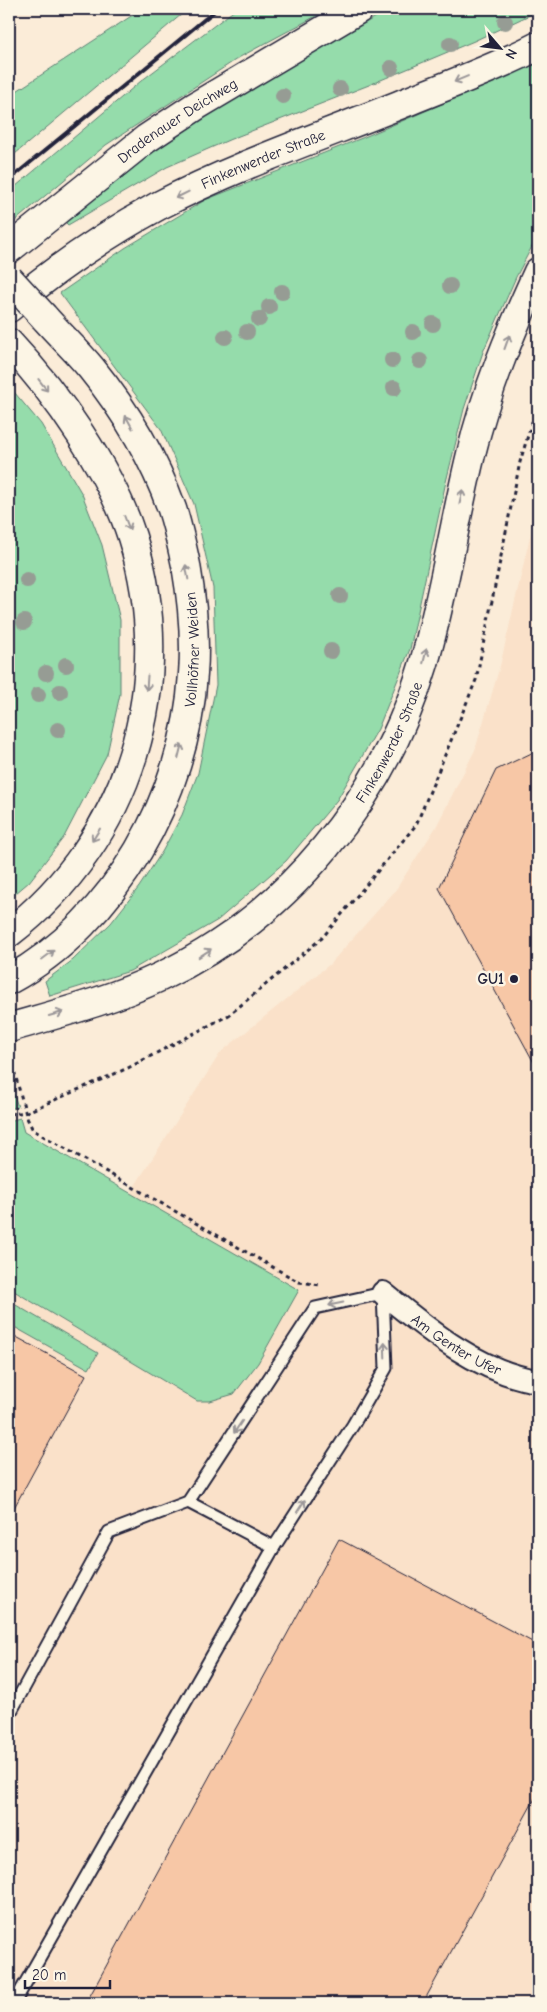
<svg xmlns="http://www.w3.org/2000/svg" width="547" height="2012" viewBox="0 0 547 2012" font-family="'Comic Neue',sans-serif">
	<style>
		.built { fill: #fae1c9 }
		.green { fill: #95dcab; stroke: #5c7f73 }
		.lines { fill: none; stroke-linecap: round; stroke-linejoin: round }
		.stream { stroke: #5a839d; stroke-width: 9 }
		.building { fill: #f7c7a6; stroke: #22223b }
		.lane-casing { stroke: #22223b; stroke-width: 15 }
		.street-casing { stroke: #22223b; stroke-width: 26 }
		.secondary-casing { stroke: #22223b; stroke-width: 31 }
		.path { stroke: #22223b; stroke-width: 3; stroke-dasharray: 4 4; stroke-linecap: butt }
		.lane { stroke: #fcf5e5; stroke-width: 11 }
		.street { stroke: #fcf5e5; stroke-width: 22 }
		.secondary { stroke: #fcf5e5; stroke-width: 28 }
		.rail { stroke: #22223b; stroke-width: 4 }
		.secondary-bridge-casing { stroke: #22223b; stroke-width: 31; stroke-linecap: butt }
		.secondary-bridge { stroke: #fcf5e5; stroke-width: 28 }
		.tree { fill: #969c94 }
		.oneway { stroke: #9a9698 }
		.poi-dot { fill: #22223b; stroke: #fcf5e5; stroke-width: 2 }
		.labels { text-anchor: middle; stroke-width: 5; stroke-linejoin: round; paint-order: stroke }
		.street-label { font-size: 15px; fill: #22223b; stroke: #fcf5e5 }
		.poi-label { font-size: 15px; font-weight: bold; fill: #22223b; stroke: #fcf5e5; text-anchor: end }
	</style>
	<rect width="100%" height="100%" fill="#fbecd8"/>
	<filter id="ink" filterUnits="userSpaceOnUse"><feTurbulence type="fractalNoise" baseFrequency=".02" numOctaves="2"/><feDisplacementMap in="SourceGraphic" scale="10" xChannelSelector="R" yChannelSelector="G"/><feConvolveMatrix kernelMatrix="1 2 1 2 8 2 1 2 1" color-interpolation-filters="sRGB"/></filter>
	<g filter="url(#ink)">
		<!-- built -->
		<polygon class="built" points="538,502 538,2003 9,2003 9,1288 197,1400 114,1218 221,1052 330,964 395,891 436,827 475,750 500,666"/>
		<!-- green -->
		<g class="green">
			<polygon points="142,9 188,9 9,159 9,96"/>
			<polygon points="236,9 329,9 240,57 106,145 9,226 9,192 141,81"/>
			<path d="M390,9H538V11L474,41L369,85L231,139L167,167L68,225L63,220C164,137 277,73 390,9Z"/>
			<polygon points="538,63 538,235 516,277 483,352 464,409 445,486 410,649 378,729 337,800 286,861 218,920 130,971 50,996 45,981 73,960 111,923 139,887 162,852 182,815 198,773 216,685 213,588 194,504 161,429 60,293 125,248 205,200 362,138"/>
			<polygon points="9,386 41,424 82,494 102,545 120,620 120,694 107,754 64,837 29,882 9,899"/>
			<polygon points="9,1080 18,1107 9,1109"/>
			<polygon points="20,1118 24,1132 299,1290 258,1363 234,1394 210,1401 197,1401 9,1288 9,1121"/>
			<polygon points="9,1301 98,1353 89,1369 9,1324"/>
		</g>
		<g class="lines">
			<!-- stream -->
			<polyline class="stream" points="536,1341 538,1341"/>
		</g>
		<!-- building -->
		<g class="building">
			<polygon points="538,750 538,1070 439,888 496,770"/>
			<polygon points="9,1333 86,1375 9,1517"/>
			<polygon points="339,1539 538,1645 538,1793 423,2003 86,2003"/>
		</g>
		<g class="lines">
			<!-- lane casing -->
			<g class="lane-casing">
				<g id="lane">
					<polyline points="188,1502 274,1547"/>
					<polyline points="9,1715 109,1532 188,1502 315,1308 383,1293 386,1368 353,1425 274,1547 14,2003"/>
				</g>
			</g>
			<!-- street casing -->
			<g class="street-casing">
				<g id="street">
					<path id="s1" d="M383,1293C427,1329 480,1373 538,1381"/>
				</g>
			</g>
			<!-- secondary casing -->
			<g class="secondary-casing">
				<g id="secondary">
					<path id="s2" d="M9,249L146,139L196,106L359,9"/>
					<path id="s3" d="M9,308C55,269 105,235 158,206C235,166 319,137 399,105C445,86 494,69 538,46"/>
					<path d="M9,343C56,393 111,471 132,537C178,682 130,840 9,933"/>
					<path id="s4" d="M9,980C116,921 186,795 193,674C196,638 192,600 186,565C182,547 178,527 172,509C154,458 125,410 91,368C76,350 59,334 44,317"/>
					<path id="s5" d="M9,1028C60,1013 111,1000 160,977C288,917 384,797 424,663C444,594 454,523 471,454C486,391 511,331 538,272"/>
				</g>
			</g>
			<!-- path -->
			<g class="path">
				<polyline points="10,1056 27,1118 33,1130 299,1282 321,1285"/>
				<polyline points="9,1114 27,1112 128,1068 229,1015 322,938 416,825 476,680 520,462 538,402"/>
			</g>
			<!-- lane -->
			<use href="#lane" class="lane"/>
			<!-- street -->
			<use href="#street" class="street"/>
			<!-- secondary -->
			<use href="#secondary" class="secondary"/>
			<!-- rail -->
			<polyline class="rail" points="9,180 217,9"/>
			<!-- secondary-bridge casing -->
			<g class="secondary-bridge-casing">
				<polyline id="secondary-bridge" points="9,279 44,317"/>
			</g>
			<!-- secondary-bridge -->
			<use href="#secondary-bridge" class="secondary-bridge"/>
		</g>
		<!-- trees -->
		<g class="tree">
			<circle cx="505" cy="22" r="8"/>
			<circle cx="450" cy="44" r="8"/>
			<circle cx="391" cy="68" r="8"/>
			<circle cx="340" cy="89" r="8"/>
			<circle cx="283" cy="96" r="8"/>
			<circle cx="450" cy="286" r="8"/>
			<circle cx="282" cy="292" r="8"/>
			<circle cx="269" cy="307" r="8"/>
			<circle cx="259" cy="319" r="8"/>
			<circle cx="433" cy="324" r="8"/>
			<circle cx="247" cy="332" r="8"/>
			<circle cx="413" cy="332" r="8"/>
			<circle cx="225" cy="337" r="8"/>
			<circle cx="392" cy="360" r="8"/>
			<circle cx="420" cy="361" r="8"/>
			<circle cx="394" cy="388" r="8"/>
			<circle cx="27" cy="580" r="8"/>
			<circle cx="340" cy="596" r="8"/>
			<circle cx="24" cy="622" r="8"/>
			<circle cx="331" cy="651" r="8"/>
			<circle cx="66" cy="665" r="8"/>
			<circle cx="46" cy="673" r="8"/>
			<circle cx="60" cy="692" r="8"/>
			<circle cx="38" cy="695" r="8"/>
			<circle cx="58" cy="730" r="8"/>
		</g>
		<!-- one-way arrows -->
		<defs><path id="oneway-shaft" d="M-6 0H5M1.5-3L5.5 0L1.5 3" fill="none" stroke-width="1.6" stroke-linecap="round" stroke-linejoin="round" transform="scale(1.25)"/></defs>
		<g class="oneway">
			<use href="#oneway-shaft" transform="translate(461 79) rotate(157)"/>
			<use href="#oneway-shaft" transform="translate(182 195) rotate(154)"/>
			<use href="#oneway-shaft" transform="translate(507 342) rotate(-70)"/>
			<use href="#oneway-shaft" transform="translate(43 385) rotate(52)"/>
			<use href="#oneway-shaft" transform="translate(129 422) rotate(-119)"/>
			<use href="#oneway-shaft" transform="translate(461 497) rotate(-78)"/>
			<use href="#oneway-shaft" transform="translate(127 523) rotate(69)"/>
			<use href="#oneway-shaft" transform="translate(187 572) rotate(-100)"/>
			<use href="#oneway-shaft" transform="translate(425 656) rotate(-76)"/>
			<use href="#oneway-shaft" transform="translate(147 683) rotate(94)"/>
			<use href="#oneway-shaft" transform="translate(180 751) rotate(-76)"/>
			<use href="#oneway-shaft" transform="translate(96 835) rotate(122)"/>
			<use href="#oneway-shaft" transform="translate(205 953) rotate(-33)"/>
			<use href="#oneway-shaft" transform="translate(48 955) rotate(-37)"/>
			<use href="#oneway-shaft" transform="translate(56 1014) rotate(-16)"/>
			<use href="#oneway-shaft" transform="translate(336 1304) rotate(168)"/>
			<use href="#oneway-shaft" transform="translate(385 1350) rotate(-92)"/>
			<use href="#oneway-shaft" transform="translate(238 1427) rotate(124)"/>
			<use href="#oneway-shaft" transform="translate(301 1506) rotate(-57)"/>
		</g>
	</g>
	<!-- markers -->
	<circle class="poi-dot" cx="514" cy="979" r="5"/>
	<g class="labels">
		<!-- street labels -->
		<g class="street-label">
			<text dy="5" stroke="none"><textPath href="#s2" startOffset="212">Dradenauer Deichweg</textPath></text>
			<text dy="5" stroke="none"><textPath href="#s3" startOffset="296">Finkenwerder Straße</textPath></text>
			<text dy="5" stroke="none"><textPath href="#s4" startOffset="396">Vollhöfner Weiden</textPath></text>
			<text dy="5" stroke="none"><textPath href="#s5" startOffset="495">Finkenwerder Straße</textPath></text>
			<text dy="5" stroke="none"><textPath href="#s1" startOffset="90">Am Genter Ufer</textPath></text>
		</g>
		<!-- poi labels -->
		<g class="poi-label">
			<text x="504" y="984">GU1</text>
		</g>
	</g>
	<!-- margin -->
	<rect width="547" height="2012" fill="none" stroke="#fcf5e5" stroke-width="30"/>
	<rect x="15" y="15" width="517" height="1982" fill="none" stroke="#22223b" stroke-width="2" filter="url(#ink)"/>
	<!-- north arrow -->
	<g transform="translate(500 48) rotate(118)" stroke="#fcf5e5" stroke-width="4" paint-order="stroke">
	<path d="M0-4L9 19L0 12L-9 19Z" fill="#22223b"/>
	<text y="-8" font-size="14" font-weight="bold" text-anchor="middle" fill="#22223b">N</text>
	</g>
	<!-- scale -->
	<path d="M25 1980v8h85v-8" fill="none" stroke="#22223b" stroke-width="2.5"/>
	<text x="32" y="1980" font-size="15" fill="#22223b" stroke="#fcf5e5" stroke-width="4" paint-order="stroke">20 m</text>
</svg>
